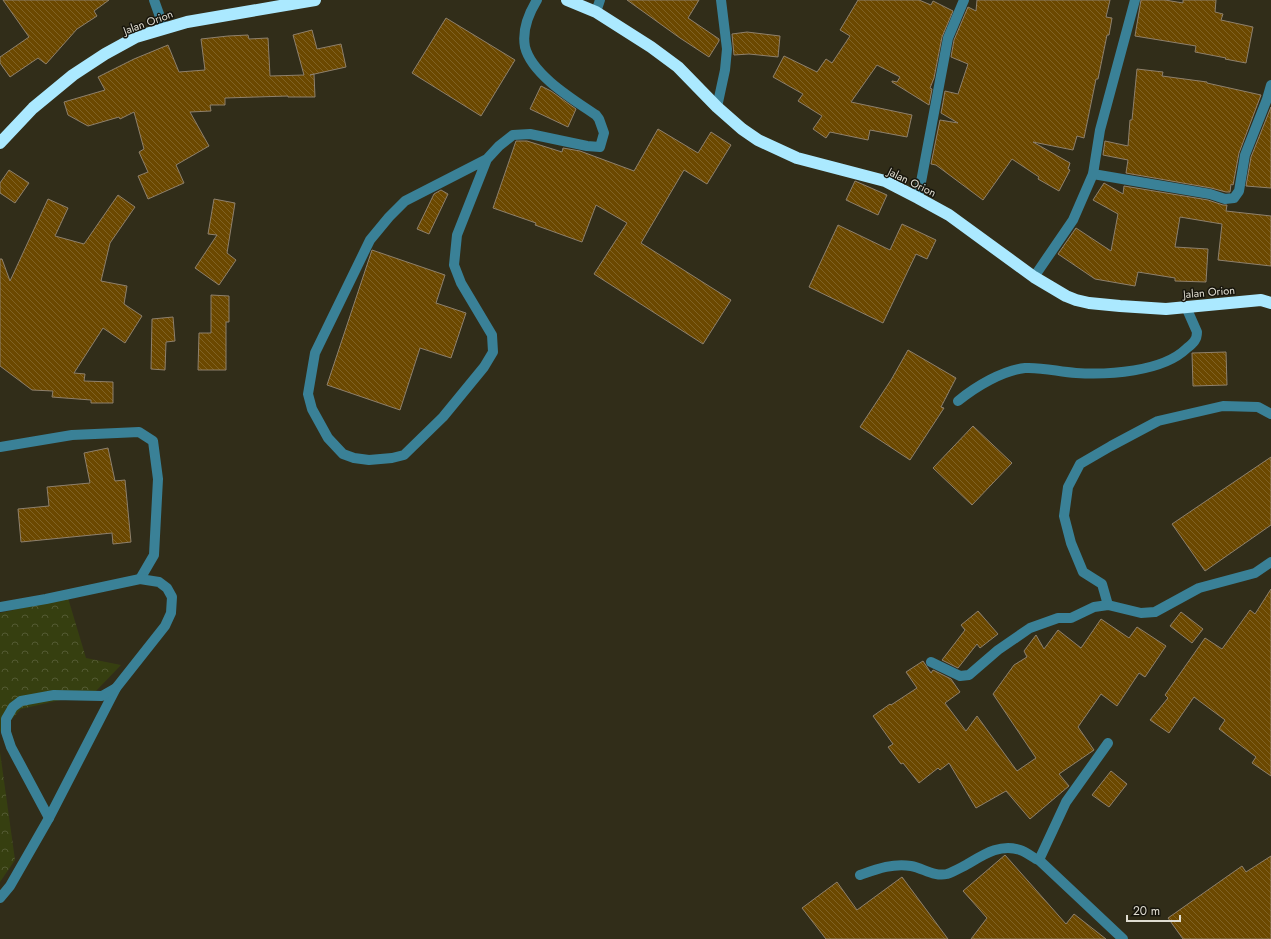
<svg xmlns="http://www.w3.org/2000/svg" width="1271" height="939" viewBox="0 0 1271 939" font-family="Jost,sans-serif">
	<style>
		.forest { fill: url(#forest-crowns) }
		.building { fill: url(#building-back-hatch); stroke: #8e806c }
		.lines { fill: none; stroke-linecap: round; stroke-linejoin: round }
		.minor { stroke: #3a8197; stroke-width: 10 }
		.highway { stroke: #abe9ff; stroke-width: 12 }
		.labels { text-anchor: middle; stroke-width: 3; stroke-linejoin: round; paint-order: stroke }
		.street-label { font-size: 11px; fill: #e0ddd1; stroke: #17150c }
	</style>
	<defs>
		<pattern id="forest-crowns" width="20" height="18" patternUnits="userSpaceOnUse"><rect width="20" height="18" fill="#363f10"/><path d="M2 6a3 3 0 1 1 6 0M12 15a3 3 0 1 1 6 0" fill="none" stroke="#535a32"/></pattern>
		<pattern id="building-back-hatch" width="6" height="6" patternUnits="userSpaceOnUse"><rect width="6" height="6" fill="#6b4800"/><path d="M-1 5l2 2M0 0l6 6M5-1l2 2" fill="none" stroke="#806224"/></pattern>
	</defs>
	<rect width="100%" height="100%" fill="#312d19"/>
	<!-- forest -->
	<g class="forest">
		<polygon points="68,598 86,658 121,665 95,692 21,709 0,732 0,613"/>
		<polygon points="0,752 15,860 0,882"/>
	</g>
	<!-- building -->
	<g class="building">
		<polygon points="3,0 109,0 94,11 97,16 77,29 46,64 38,58 10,77 0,63 0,57 29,37"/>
		<polygon points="627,0 699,0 688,18 719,39 719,41 709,57 680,38"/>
		<polygon points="858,0 919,0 931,5 933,1 953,11 942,37 934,78 930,88 932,89 929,105 892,82 892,81 897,82 900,77 877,65 851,102 912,115 907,137 870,130 868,140 830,132 826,138 813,129 822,116 798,101 803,94 773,77 784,56 817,72 826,59 832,63 850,36 840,30"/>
		<polygon points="977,0 1110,0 1106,17 1112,18 1109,35 1107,35 1098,79 1096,79 1084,138 1077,136 1073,150 1033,142 1070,163 1068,169 1070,170 1059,191 1038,179 1039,177 1012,159 983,200 936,165 931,164 940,120 958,123 941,113 942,108 945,91 958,94 968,64 951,57 954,40 968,7 976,11"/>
		<polygon points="1141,0 1165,0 1183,3 1183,0 1216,0 1215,12 1223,14 1221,20 1253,27 1246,63 1225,59 1226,58 1195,52 1196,46 1135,36"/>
		<polygon points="446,18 515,60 481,116 412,73"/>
		<polygon points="312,30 317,49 341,44 346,67 310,75 314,74 315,97 288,97 288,96 225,98 225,105 210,105 211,111 190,112 209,146 176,165 184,183 148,199 138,176 148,172 139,152 144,149 134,112 120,119 119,117 88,126 68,115 64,102 105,90 98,77 134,59 168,45 179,72 205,70 201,39 228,36 248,35 249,39 268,38 270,76 304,75 293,35"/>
		<polygon points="747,32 780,36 778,57 749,54 734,55 732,34"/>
		<polygon points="1137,69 1163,72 1162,76 1207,82 1207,83 1261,95 1239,153 1233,185 1231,184 1230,192 1226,192 1211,188 1126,173 1128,160 1103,155 1105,141 1128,146 1130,120 1132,120"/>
		<polygon points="541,86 551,91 576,109 568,127 530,109"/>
		<polygon points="1271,107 1271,188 1246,186 1251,157"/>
		<polygon points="658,129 698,153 711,132 731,145 707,184 684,170 641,243 731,300 703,344 594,274 627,223 596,205 582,242 535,225 536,223 493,208 516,141 527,141 562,152 563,148 580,151 634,171"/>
		<polygon points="9,170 29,183 15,203 0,193 0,183"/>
		<polygon points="855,181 887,195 878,215 846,200"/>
		<polygon points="1104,183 1123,194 1124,186 1208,200 1223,205 1227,205 1226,211 1271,216 1271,266 1218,260 1222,224 1180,217 1175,247 1208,249 1206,282 1175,281 1175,278 1138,272 1135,286 1095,279 1058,254 1076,228 1111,251 1118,214 1093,200"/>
		<polygon points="441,190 448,194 429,234 417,229 434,194"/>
		<polygon points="118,195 135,207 110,243 101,281 127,286 124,304 142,316 125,343 103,328 74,373 85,374 84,381 113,382 113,403 91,403 91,400 52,397 53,391 32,390 0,366 0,259 2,259 10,281 48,199 68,208 55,236 84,244"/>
		<polygon points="214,199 235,203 227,253 236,260 219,285 195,268 217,235 208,234"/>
		<polygon points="902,224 936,240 927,259 916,254 883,323 809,287 838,225 890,250"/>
		<polygon points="372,250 445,275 436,303 466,313 451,358 420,348 400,410 327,385"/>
		<polygon points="211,295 229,296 229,322 226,322 226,370 198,370 199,333 211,333"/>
		<polygon points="173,317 175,341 166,342 165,370 151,369 152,319"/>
		<polygon points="908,350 956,378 941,407 944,408 910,460 860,427 891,380"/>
		<polygon points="1226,352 1227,385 1193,386 1192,353"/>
		<polygon points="973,426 1012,463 972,505 933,468"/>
		<polygon points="108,448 115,481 125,480 131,542 113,544 112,533 21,542 18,509 49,506 47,487 90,483 84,453"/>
		<polygon points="1271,457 1271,525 1205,571 1172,524"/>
		<polygon points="1271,589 1271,776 1252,763 1256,757 1219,729 1225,720 1194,697 1169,733 1150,720 1168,698 1165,695 1205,638 1222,649 1250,610 1255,614"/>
		<polygon points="978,611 998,634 980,648 977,644 958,668 942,660 965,630 961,625"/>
		<polygon points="1181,612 1203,629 1192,643 1170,626"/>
		<polygon points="1101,619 1129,638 1137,627 1166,646 1145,677 1139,673 1117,706 1101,694 1078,727 1094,750 1059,774 1069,786 1030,819 1006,791 976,808 949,763 940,770 938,768 919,783 903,763 901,764 888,747 893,744 873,716 890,704 891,705 917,688 906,672 923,661 931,673 933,670 951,679 960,692 945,703 966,731 977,716 1017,771 1036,758 993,694 1014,665 1027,657 1024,651 1036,635 1044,649 1058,630 1081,648"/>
		<polygon points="1111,771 1127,784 1109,807 1092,795"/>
		<polygon points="1005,855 1066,924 1074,914 1106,939 971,939 987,918 963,891"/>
		<polygon points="1271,856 1271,939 1183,939 1168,918 1242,866 1246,872"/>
		<polygon points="902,877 948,939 826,939 802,908 837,882 857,910"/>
	</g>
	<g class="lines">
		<!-- minor -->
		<g class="minor">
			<polyline points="154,0 164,28"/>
			<polyline points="596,12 600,0"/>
			<polyline points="717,107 725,70 727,49 721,0"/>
			<path d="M487,159L457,235L454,265L461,283L492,335L493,352L484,367L443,417L404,455L392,458L369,460L354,458L343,454L328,438L312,409L308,394L315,353L370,240L389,217L405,201L487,159L499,146L513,135L530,134L587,146L600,147L604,133L599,119L596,115C574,100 532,75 525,47C522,31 529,13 537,0"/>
			<polyline points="1093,174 1210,194 1225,199 1234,198 1239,191 1245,155 1267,99 1271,85"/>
			<polyline points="918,198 948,38 964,0"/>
			<polyline points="1034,277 1073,220 1093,174 1100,130 1135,0"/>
			<path d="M958,401C975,387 1003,370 1025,368C1043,367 1059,372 1076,373C1108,375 1162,372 1186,349C1192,344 1197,341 1197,332L1186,307"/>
			<polyline points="0,447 72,435 117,433 139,432 153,441 158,479 154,555 140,579"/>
			<polyline points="1108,605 1102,584 1083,572 1071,543 1064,516 1068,487 1080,464 1111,446 1158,421 1223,406 1258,407 1271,414"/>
			<polyline points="0,607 46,599 140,579 159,582 167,588 172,597 171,613 165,626 116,688 49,818 10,886 0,898"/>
			<polyline points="931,662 960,676 969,675 998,650 1030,628 1058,618 1071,618 1094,607 1108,605 1141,613 1155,612 1199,588 1255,573 1271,562"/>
			<polyline points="49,818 11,747 6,732 6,719 13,707 21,701 54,695 102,696 116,688"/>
			<polyline points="1039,860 1066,802 1108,743"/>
			<path d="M860,875C877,869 893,863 911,866C923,868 934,877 947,874C953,872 960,868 966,865C983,855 1000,843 1020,850C1026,852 1031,856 1036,859L1039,860L1123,939"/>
		</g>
		<!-- highway -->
		<g class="highway">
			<polyline points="567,0 596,12 651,47 678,67 717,107 742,129 758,140 797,158 885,181 918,198 949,215 1034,277 1066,296 1076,300 1089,303 1120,306 1166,309 1261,300 1271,303"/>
			<polyline points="0,143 33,108 73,75 105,54 136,37 187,22 315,0"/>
		</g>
	</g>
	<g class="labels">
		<!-- street labels -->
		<g class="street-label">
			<text transform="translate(148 22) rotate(-20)" y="4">Jalan Orion</text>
			<text transform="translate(912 182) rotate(26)" y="4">Jalan Orion</text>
			<text transform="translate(1209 292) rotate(-5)" y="4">Jalan Orion</text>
		</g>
	</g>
	<!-- scale -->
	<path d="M1127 915v6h53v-6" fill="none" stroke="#e0ddd1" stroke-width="2"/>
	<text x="1133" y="915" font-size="12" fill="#e0ddd1" stroke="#17150c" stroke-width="3" paint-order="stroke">20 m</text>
</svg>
